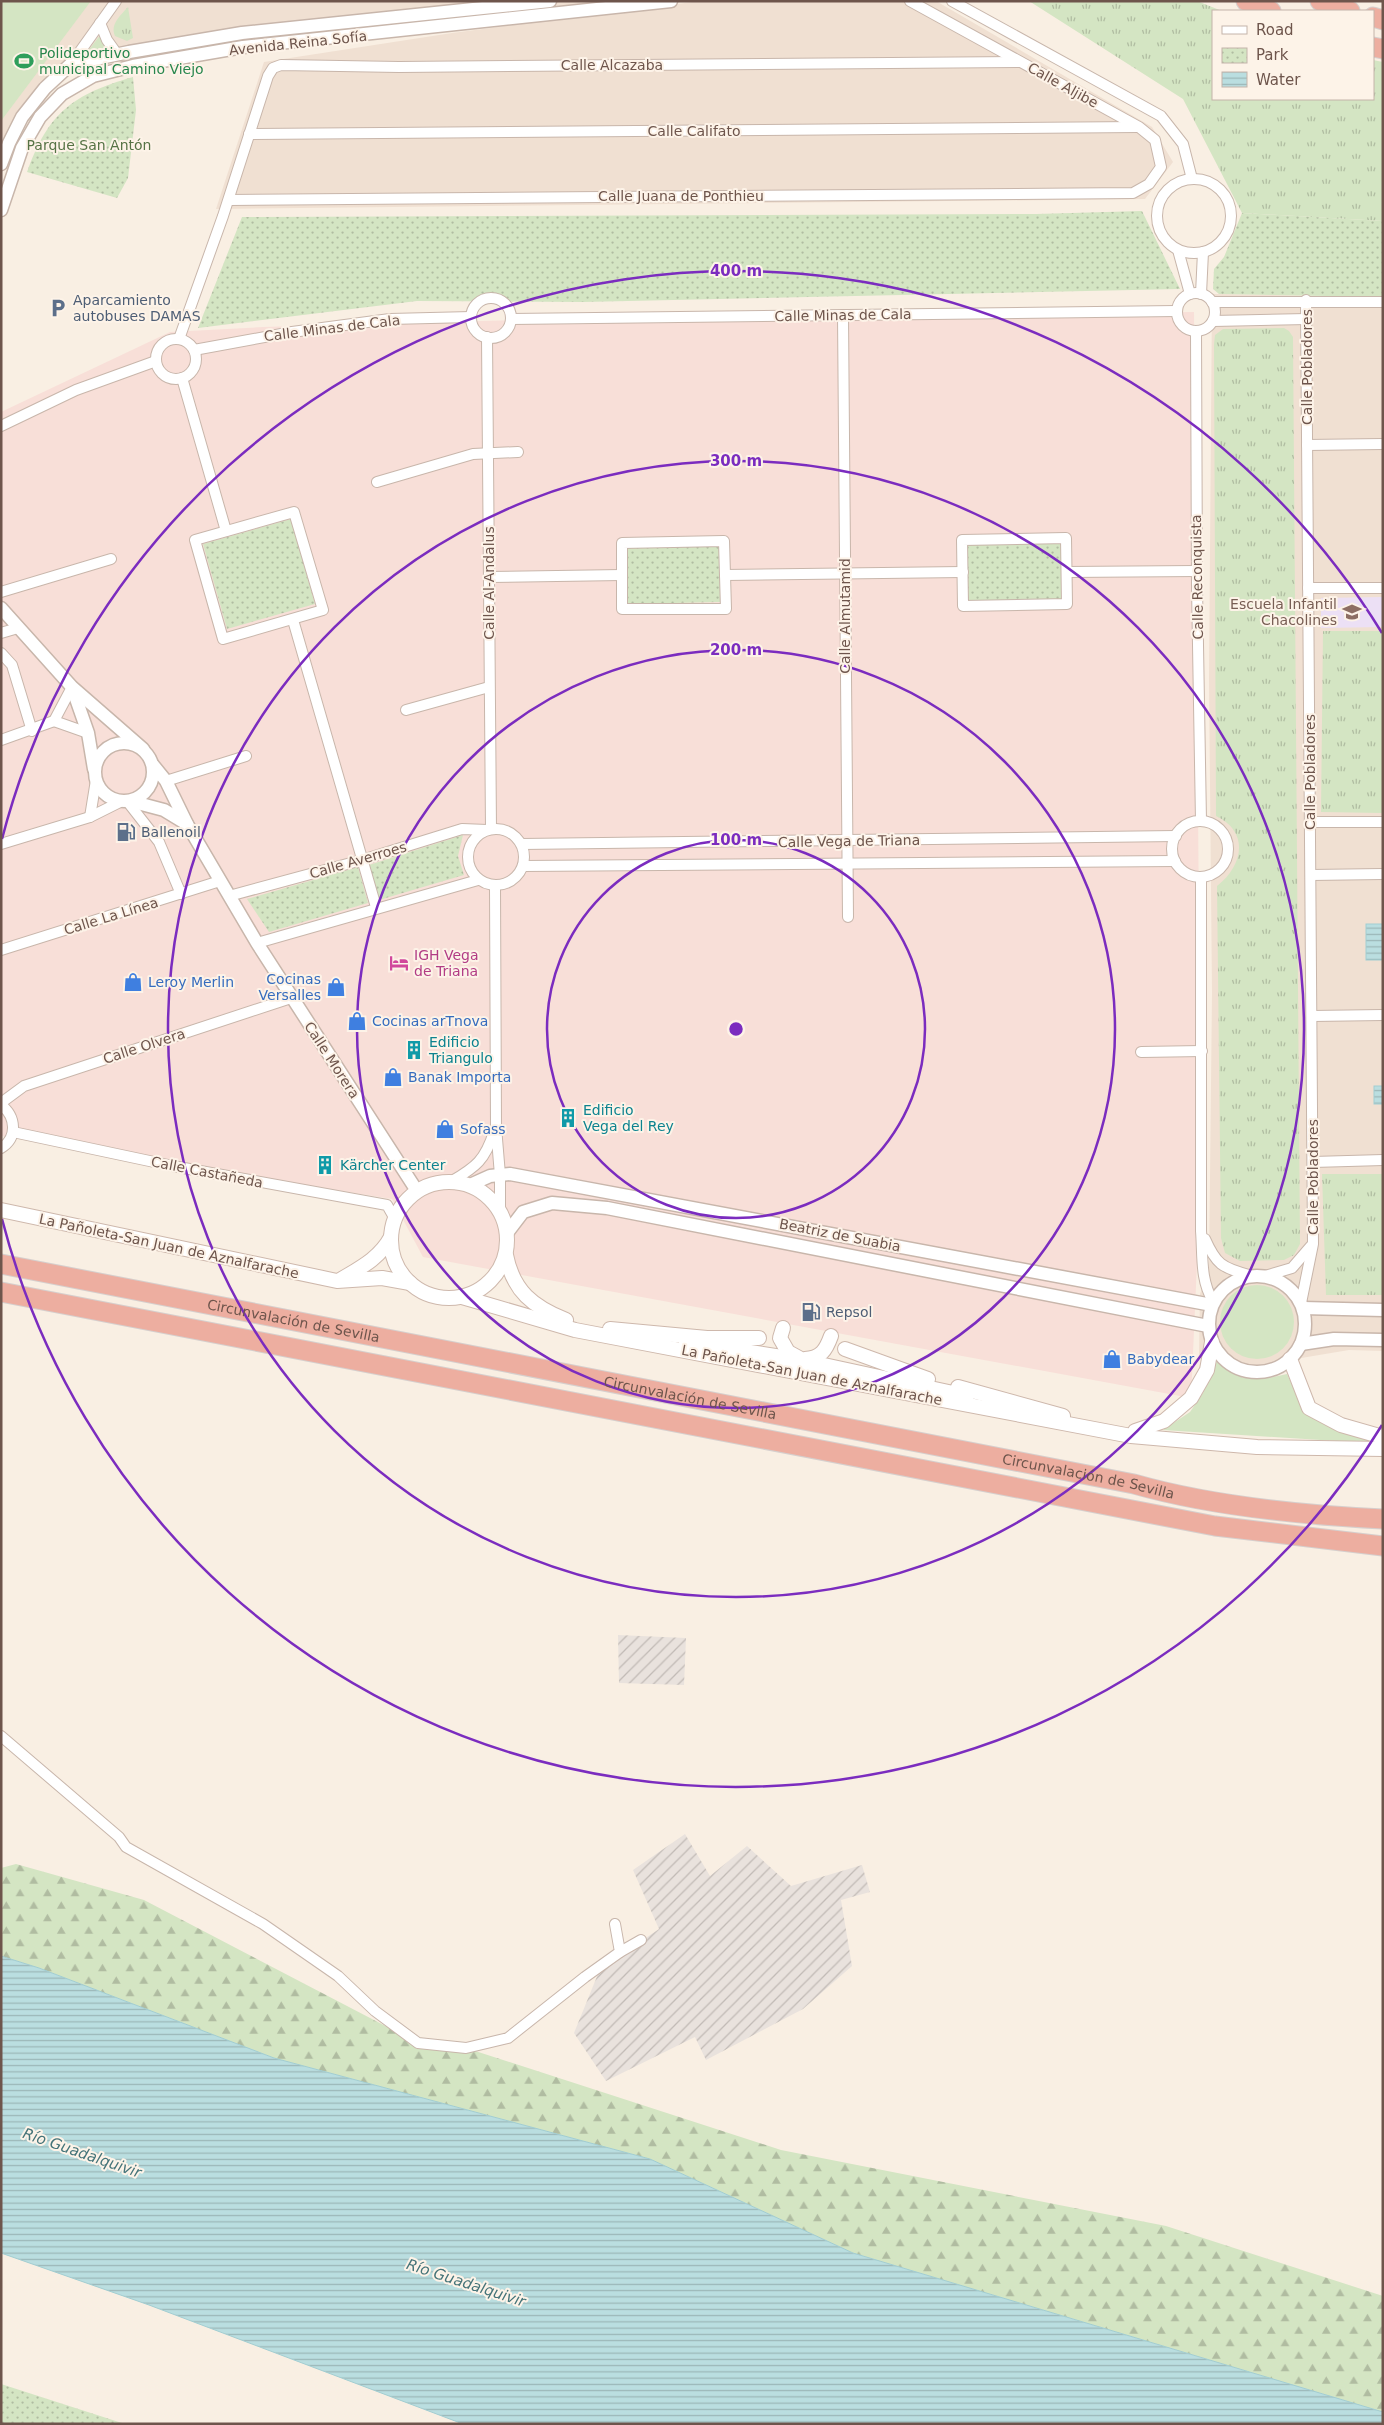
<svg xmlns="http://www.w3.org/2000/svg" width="1384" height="2425" viewBox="0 0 1384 2425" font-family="'DejaVu Sans',sans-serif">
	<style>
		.residential { fill: #f0e0d2 }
		.commercial { fill: #f8dfd8 }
		.industrial { fill: url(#industrial-furrows) }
		.education { fill: #ece0f5 }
		.grass { fill: url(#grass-tufts) }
		.forest { fill: url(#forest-firs) }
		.park { fill: url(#park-dots) }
		.garden { fill: #d4e5c3 }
		.water { fill: url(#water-rules); stroke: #a1cdd1 }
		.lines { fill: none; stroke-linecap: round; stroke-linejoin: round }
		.minor-casing { stroke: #c8b6ab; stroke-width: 12 }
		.tertiary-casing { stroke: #c8b6ab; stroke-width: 15 }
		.secondary-casing { stroke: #ceb8ac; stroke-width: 16 }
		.motorway-casing { stroke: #d6cfcd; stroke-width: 21 }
		.minor { stroke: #fff; stroke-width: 10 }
		.tertiary { stroke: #fff; stroke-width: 12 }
		.secondary { stroke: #fff; stroke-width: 14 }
		.motorway { stroke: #edaea0; stroke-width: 19 }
		.ring { fill: none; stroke: #7b2cbf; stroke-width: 2.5 }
		.labels { text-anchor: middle; stroke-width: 4; stroke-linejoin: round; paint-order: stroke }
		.street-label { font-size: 14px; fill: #6e554c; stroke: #fdf3e8 }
		.leisure-label { font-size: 14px; fill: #27864d; stroke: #fdf3e8; text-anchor: start }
		.park-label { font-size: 14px; fill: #567345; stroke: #fdf3e8 }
		.service-label { font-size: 14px; fill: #4e5e75; stroke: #fdf3e8; text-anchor: start }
		.education-label { font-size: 14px; fill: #785e54; stroke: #fdf3e8; text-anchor: end }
		.hotel-label { font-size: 14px; fill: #b23c85; stroke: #fdf3e8; text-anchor: start }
		.shop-label { font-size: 14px; fill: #366cbe; stroke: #fdf3e8; text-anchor: start }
		.culture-label { font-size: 14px; fill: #0d838f; stroke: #fdf3e8; text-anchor: start }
		.water-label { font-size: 15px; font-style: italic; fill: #457479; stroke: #fdf3e8 }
		.centre { fill: #7b2cbf; stroke: #fdf3e8; stroke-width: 2.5 }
		.ring-label { font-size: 15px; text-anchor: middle; font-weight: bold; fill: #7b2cbf; stroke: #fdf3e8; stroke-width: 4; stroke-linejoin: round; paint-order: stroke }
	</style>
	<defs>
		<pattern id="industrial-furrows" width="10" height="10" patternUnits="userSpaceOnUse" patternTransform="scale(1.25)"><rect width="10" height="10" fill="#e9e2dd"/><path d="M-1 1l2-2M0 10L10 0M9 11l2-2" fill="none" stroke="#c1bab5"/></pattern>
		<pattern id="grass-tufts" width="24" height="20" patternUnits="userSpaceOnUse" patternTransform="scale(1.25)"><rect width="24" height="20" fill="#d4e5c3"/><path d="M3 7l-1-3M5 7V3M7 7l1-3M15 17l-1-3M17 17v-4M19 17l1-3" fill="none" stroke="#b0bca1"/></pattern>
		<pattern id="forest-firs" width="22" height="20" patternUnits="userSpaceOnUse" patternTransform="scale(1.25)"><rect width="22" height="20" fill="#d4e5c3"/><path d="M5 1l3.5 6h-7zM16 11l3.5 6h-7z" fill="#b0bca1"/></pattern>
		<pattern id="park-dots" width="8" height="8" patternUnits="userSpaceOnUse" patternTransform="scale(1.25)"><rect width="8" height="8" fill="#d4e5c3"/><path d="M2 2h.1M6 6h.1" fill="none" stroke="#b0bca1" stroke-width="1.8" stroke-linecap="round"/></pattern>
		<pattern id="water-rules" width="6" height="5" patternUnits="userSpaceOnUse" patternTransform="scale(1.25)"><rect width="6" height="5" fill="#badee0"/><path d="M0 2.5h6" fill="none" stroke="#9bb7b8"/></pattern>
	</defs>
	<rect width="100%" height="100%" fill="#f9efe3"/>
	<!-- residential -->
	<g class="residential">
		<polygon points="1,1 647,1 497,21 127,51 40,82 1,142"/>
		<polygon points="700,1 936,1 1152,127 1173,162 1145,199 216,209 264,62 452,33"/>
		<polygon points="1212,294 1383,297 1383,1351 1349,1350 1248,1367 1199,1355 1200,1294 1209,1271 1212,992 1209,680"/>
	</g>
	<!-- commercial -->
	<polygon class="commercial" points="1194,312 1201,1174 1191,1398 423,1257 392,1199 1,1136 1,412 170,332 263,327 555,319"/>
	<!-- industrial -->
	<g class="industrial">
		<polygon points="618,1635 686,1638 684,1685 619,1683"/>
		<polygon points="685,1834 710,1876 747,1846 791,1886 862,1865 870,1892 841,1900 852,1966 803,2009 706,2060 695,2037 606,2081 574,2033 600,1969 659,1929 633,1870"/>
	</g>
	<!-- education -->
	<polygon class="education" points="1383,597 1383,627 1321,628 1321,598"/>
	<!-- grass -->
	<g class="grass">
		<polygon points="1029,1 1197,1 1222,11 1213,11 1213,99 1373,99 1373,60 1383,62 1383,221 1242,213 1183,99"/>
		<path d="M128,7L133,38L127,41L115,36C110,24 120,16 128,7Z"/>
		<path d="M1284,328L1289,331L1293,337L1300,1244L1294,1255L1284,1260L1240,1261L1225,1253L1221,1238L1217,886C1243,866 1250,832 1216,816L1214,344L1215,335L1223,329Z"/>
		<polygon points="1323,631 1383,631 1383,813 1321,812"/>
		<polygon points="1322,1174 1383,1174 1383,1295 1326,1295"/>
	</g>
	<!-- forest -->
	<polygon class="forest" points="16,1864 144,1900 418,2043 466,2048 781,2150 1166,2226 1383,2296 1383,2412 853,2253 650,2159 274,2058 39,1968 1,1956 1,1868"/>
	<!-- park -->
	<g class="park">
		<path d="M133,77L136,110L128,178L117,198L27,172C48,112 74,94 133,77Z"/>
		<polygon points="1142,211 1180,289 583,302 417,301 198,328 242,217 1036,214"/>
		<polygon points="1242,213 1383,221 1383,297 1219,294 1213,289 1214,269 1224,257"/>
		<polygon points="291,519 315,604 227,629 203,544"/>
		<polygon points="1061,543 1062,600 966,602 965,545"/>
		<polygon points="720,546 722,602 626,604 625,547"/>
		<polygon points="463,835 458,856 464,875 379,900 369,865"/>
		<polygon points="358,867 368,903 269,932 247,899"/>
		<polygon points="1,2384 125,2424 1,2424"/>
	</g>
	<!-- garden -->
	<g class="garden">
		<polygon points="1,1 91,1 1,121"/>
		<polygon points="101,34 109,48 85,55"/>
		<circle cx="1257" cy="1322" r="37"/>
		<polygon points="1216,1362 1243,1378 1269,1378 1287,1374 1305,1413 1383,1444 1163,1430 1190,1412 1203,1393"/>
	</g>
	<!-- water -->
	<g class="water">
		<rect x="1366" y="924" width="17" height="36"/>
		<rect x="1374" y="1086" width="9" height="18"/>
		<polygon points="1,1956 39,1968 274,2058 650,2159 853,2253 1383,2412 1383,2424 463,2424 149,2305 1,2253"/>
	</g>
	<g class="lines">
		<!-- minor casing -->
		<g class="minor-casing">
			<g id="minor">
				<polyline points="952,1 1161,116 1183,144 1192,179"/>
				<polyline points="100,23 107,40 117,54"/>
				<polyline points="71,64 116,1"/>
				<polyline points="249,134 1138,127"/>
				<circle cx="1194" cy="216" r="37"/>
				<polyline points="229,200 1133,193 1149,184 1161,167 1155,140 1139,127 910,1"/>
				<polyline points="1178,250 1190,294"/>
				<circle cx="1196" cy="312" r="19"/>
				<polyline points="1201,294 1203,252"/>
				<circle cx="491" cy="318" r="20"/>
				<polyline points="1212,302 1383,302"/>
				<polyline points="843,315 848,917"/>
				<polyline points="511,319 1176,311"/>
				<polyline points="1213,321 1307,319"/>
				<polyline points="1196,332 1197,586 1201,821"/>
				<polyline points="487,337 491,829"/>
				<polyline points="179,339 223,216 268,76 273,68 281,65 399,67 1020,62"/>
				<circle cx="176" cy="359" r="20"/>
				<polyline points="194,350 292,332 390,319 471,317"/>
				<polyline points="182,378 226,531"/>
				<polyline points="1,426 76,390 156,361"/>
				<polyline points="1307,445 1383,444"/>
				<polyline points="377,482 473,454 518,452"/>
				<polygon points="294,512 323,610 223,639 195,540"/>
				<polygon points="1066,538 1067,604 963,606 962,540"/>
				<polygon points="724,541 726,609 622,609 622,543"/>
				<polyline points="1067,572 1197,571"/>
				<polyline points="725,575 963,572"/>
				<polyline points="489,577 622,575"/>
				<polyline points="1308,588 1383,588"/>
				<polyline points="1,592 111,559"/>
				<polyline points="293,620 376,907"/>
				<polyline points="1,633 18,628"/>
				<polyline points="1,653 12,665 32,731"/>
				<polyline points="406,710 489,687"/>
				<polyline points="54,721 72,687"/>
				<polyline points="54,721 88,733"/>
				<polyline points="1,740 54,721"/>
				<polyline points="166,781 246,756"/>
				<polyline points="127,801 159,842 181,894"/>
				<polyline points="90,817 96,780"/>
				<circle cx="1200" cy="849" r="28"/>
				<polyline points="1310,822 1383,822"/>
				<circle cx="496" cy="857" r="28"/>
				<polyline points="1,844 90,817 122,801"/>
				<polyline points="522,844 1176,836"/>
				<polyline points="523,866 1175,861"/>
				<polyline points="1311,875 1383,874"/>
				<path d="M1201,877V1231C1203,1255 1200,1280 1213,1301"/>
				<polyline points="495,886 496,1127 500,1175 500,1211"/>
				<polyline points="229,896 362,860 462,829 487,830"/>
				<polyline points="257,943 478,880"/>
				<polyline points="1,950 220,881"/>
				<polyline points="1312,1016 1383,1015"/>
				<polyline points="1141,1052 1202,1051"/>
				<polyline points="1,1103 24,1086 291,998"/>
				<path d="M1,1105C16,1116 18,1138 1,1148"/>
				<polyline points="13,1132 173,1166 387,1205 395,1219"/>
				<polyline points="1313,1162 1383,1160"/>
				<path d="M452,1181C476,1167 485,1160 494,1132"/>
				<path d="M1205,1239C1216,1264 1222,1268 1249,1275"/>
				<polyline points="1265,1276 1292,1268 1311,1246"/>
				<polyline points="1301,1303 1313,1244 1306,300"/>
				<polyline points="1,1736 119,1837 126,1847 263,1924 338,1976 375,2011 418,2043 466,2048 508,2038 585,1977 620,1952 615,1924"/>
				<polyline points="620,1952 641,1940"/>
			</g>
		</g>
		<!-- tertiary casing -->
		<g class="tertiary-casing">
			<g id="tertiary">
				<polyline points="1,164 9,143 22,117 45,88 71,64 129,52 242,33 550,1"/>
				<polyline points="1,210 22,148 40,117 62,94 93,76 133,66 243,47 671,1"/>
				<polyline points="1,608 72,687 143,749"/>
				<polyline points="73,690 88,733 94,769"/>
				<circle cx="124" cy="772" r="29"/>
				<polyline points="153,765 166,781 187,824 257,943 417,1191"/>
				<polyline points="130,801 164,810 187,824"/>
				<polyline points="470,1185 490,1176 510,1174 1212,1305"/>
				<polyline points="507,1233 523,1212 552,1203 607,1208 1208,1326"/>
				<circle cx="1257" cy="1324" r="48"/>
				<polyline points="1303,1308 1383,1310"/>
				<polyline points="1301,1344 1334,1339 1383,1340"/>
			</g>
		</g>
		<!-- secondary casing -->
		<g class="secondary-casing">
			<g id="secondary">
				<circle cx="449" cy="1240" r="58"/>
				<polyline points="1,1210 337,1281 382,1278 410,1283"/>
				<path d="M506,1255C513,1291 533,1307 566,1320"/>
				<path d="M340,1280C360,1268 380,1258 391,1237"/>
				<polyline points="462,1297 575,1330 1131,1436 1257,1447 1383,1449"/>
				<polyline points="783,1328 780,1338 788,1352 799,1358"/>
				<polyline points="610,1329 707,1338 759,1338"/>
				<polyline points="686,1342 801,1360 967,1396"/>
				<polyline points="845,1349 928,1379"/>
				<path d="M805,1359C821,1358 826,1350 831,1336"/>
				<polyline points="1290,1359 1309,1408 1341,1425 1383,1437"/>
				<polyline points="958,1387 1063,1416"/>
				<polyline points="1135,1431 1164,1421 1191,1398 1207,1370 1212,1342"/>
			</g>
		</g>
		<!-- motorway casing -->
		<g class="motorway-casing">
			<g id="motorway">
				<polyline points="1246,1 1271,11"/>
				<polyline points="1320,1 1350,11"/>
				<polyline points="1373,17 1383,20"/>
				<polyline points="1373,47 1383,49"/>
				<path id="s1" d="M1,1264L1134,1484C1211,1506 1303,1515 1383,1519"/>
				<polyline points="1,1292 1215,1526 1383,1546"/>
			</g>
		</g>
		<!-- minor -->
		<use href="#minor" class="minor"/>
		<!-- tertiary -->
		<use href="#tertiary" class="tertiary"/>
		<!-- secondary -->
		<use href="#secondary" class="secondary"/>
		<!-- motorway -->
		<use href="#motorway" class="motorway"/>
	</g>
	<!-- distance rings -->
	<g class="ring">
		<circle cx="736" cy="1029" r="189"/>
		<circle cx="736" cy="1029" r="379"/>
		<circle cx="736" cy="1029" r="568"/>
		<path d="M1382 1425A758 758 0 0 1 2 1219M2 839A758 758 0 0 1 1382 633"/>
	</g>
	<!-- icons -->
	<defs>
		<g id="stadium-bare" transform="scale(1.5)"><path d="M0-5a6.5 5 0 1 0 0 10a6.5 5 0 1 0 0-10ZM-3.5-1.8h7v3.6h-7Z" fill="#2e9e5b" stroke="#fdf3e8" stroke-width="2.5" paint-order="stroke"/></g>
		<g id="parking-bare" transform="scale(1.5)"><path d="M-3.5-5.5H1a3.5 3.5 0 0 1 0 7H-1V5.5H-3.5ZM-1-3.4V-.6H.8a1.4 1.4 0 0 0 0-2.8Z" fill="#5c6f8a" stroke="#fdf3e8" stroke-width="2.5" paint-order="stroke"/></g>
		<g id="school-bare" transform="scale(1.5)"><path d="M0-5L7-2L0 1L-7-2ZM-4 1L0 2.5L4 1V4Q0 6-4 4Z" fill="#8d6e63" stroke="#fdf3e8" stroke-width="2.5" paint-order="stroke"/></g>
		<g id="fuel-bare" transform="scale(1.5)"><path d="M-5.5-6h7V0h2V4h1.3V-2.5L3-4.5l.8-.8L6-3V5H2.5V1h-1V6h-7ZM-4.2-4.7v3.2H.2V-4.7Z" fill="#5c6f8a" stroke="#fdf3e8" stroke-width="2.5" paint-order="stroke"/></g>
		<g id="hotel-bare" transform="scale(1.5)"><path d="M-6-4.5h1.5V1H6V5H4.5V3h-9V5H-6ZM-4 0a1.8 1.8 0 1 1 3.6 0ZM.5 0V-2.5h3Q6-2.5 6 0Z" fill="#d1479c" stroke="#fdf3e8" stroke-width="2.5" paint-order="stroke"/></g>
		<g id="shop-bare" transform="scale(1.5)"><path d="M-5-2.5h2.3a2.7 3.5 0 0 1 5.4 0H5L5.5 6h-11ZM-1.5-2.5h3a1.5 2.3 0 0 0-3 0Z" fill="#3f7fe0" stroke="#fdf3e8" stroke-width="2.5" paint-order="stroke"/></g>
		<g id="building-bare" transform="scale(1.5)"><path d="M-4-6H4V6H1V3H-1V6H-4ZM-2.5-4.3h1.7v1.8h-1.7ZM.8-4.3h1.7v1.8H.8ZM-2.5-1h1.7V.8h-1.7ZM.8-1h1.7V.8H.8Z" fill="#0f9aa8" stroke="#fdf3e8" stroke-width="2.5" paint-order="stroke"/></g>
	</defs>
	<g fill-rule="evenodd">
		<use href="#stadium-bare" x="24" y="61"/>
		<use href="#parking-bare" x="58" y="308"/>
		<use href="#school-bare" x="1352" y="612"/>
		<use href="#fuel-bare" x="126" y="832"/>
		<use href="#hotel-bare" x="399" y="963"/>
		<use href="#shop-bare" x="133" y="982"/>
		<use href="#shop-bare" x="336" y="987"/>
		<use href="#shop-bare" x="357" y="1021"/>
		<use href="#building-bare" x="414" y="1050"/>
		<use href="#shop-bare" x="393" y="1077"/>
		<use href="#building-bare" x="568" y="1118"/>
		<use href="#shop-bare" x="445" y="1129"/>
		<use href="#building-bare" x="325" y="1165"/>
		<use href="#fuel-bare" x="811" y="1312"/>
		<use href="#shop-bare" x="1112" y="1359"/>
	</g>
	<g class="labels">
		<!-- street labels -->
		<g class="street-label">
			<text transform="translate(298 43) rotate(-6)" y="5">Avenida Reina Sofía</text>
			<text x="612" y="70">Calle Alcazaba</text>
			<text transform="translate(1063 85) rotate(29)" y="5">Calle Aljibe</text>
			<text x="694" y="136">Calle Califato</text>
			<text x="681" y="201">Calle Juana de Ponthieu</text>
			<text transform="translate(843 315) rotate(-1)" y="5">Calle Minas de Cala</text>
			<text transform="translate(332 328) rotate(-7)" y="5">Calle Minas de Cala</text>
			<text transform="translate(1307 367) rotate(-90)" y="5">Calle Pobladores</text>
			<text transform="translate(1197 577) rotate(-91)" y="5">Calle Reconquista</text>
			<text transform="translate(489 583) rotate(-90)" y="5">Calle Al-Andalus</text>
			<text transform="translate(845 616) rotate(-90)" y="5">Calle Almutamid</text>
			<text transform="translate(1310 772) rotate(-90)" y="5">Calle Pobladores</text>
			<text transform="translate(849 841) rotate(-1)" y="5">Calle Vega de Triana</text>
			<text transform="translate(358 860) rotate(-16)" y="5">Calle Averroes</text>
			<text transform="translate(111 916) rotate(-17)" y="5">Calle La Línea</text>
			<text transform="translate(144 1046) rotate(-18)" y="5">Calle Olvera</text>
			<text transform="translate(332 1060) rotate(57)" y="5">Calle Morera</text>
			<text transform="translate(207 1172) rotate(11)" y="5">Calle Castañeda</text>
			<text transform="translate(1313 1177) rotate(-90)" y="5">Calle Pobladores</text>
			<text transform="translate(840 1235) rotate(11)" y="5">Beatriz de Suabia</text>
			<text transform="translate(169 1246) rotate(12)" y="5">La Pañoleta-San Juan de Aznalfarache</text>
			<text dy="5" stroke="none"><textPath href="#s1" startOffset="298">Circunvalación de Sevilla</textPath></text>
			<text transform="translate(812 1375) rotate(11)" y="5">La Pañoleta-San Juan de Aznalfarache</text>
			<text dy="5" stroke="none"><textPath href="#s1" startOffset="702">Circunvalación de Sevilla</textPath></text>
			<text dy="5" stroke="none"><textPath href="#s1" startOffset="1108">Circunvalación de Sevilla</textPath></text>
		</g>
		<!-- leisure labels -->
		<g class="leisure-label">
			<text x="39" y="58">Polideportivo<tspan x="39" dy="16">municipal Camino Viejo</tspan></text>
		</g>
		<!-- park labels -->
		<g class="park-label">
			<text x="89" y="150">Parque San Antón</text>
		</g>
		<!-- service labels -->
		<g class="service-label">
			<text x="73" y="305">Aparcamiento<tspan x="73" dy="16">autobuses DAMAS</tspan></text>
			<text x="141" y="837">Ballenoil</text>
			<text x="826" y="1317">Repsol</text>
		</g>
		<!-- education labels -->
		<g class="education-label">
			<text x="1337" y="609">Escuela Infantil<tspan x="1337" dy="16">Chacolines</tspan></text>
		</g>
		<!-- hotel labels -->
		<g class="hotel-label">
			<text x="414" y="960">IGH Vega<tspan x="414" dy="16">de Triana</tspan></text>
		</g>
		<!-- shop labels -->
		<g class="shop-label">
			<text x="321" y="984" text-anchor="end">Cocinas<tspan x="321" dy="16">Versalles</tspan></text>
			<text x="148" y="987">Leroy Merlin</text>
			<text x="372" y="1026">Cocinas arTnova</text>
			<text x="408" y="1082">Banak Importa</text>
			<text x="460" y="1134">Sofass</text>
			<text x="1127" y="1364">Babydear</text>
		</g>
		<!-- culture labels -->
		<g class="culture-label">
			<text x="429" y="1047">Edificio<tspan x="429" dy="16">Triangulo</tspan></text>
			<text x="583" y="1115">Edificio<tspan x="583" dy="16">Vega del Rey</tspan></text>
			<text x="340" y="1170">Kärcher Center</text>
		</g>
		<!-- water labels -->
		<g class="water-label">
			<text transform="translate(82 2153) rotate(19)" y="5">Río Guadalquivir</text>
			<text transform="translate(466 2283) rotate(18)" y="5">Río Guadalquivir</text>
		</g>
	</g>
	<circle cx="736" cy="1029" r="8" class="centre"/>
	<g class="ring-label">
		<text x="736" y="276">400 m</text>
		<text x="736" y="466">300 m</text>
		<text x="736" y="655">200 m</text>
		<text x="736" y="845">100 m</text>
	</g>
	<!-- border -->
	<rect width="1384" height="2425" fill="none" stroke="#6e554c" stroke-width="5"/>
	<!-- legend -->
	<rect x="1212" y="10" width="162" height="90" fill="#fdf3e8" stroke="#c4b4aa"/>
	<rect x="1222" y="26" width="25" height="8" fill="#ffffff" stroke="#c4b4aa"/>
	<text x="1256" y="35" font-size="15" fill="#6e554c">Road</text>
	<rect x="1222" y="48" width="25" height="15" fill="url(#park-dots)" stroke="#c4b4aa"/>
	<text x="1256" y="60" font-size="15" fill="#6e554c">Park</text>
	<rect x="1222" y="72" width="25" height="15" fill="url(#water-rules)" stroke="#c4b4aa"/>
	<text x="1256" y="85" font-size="15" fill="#6e554c">Water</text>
</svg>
